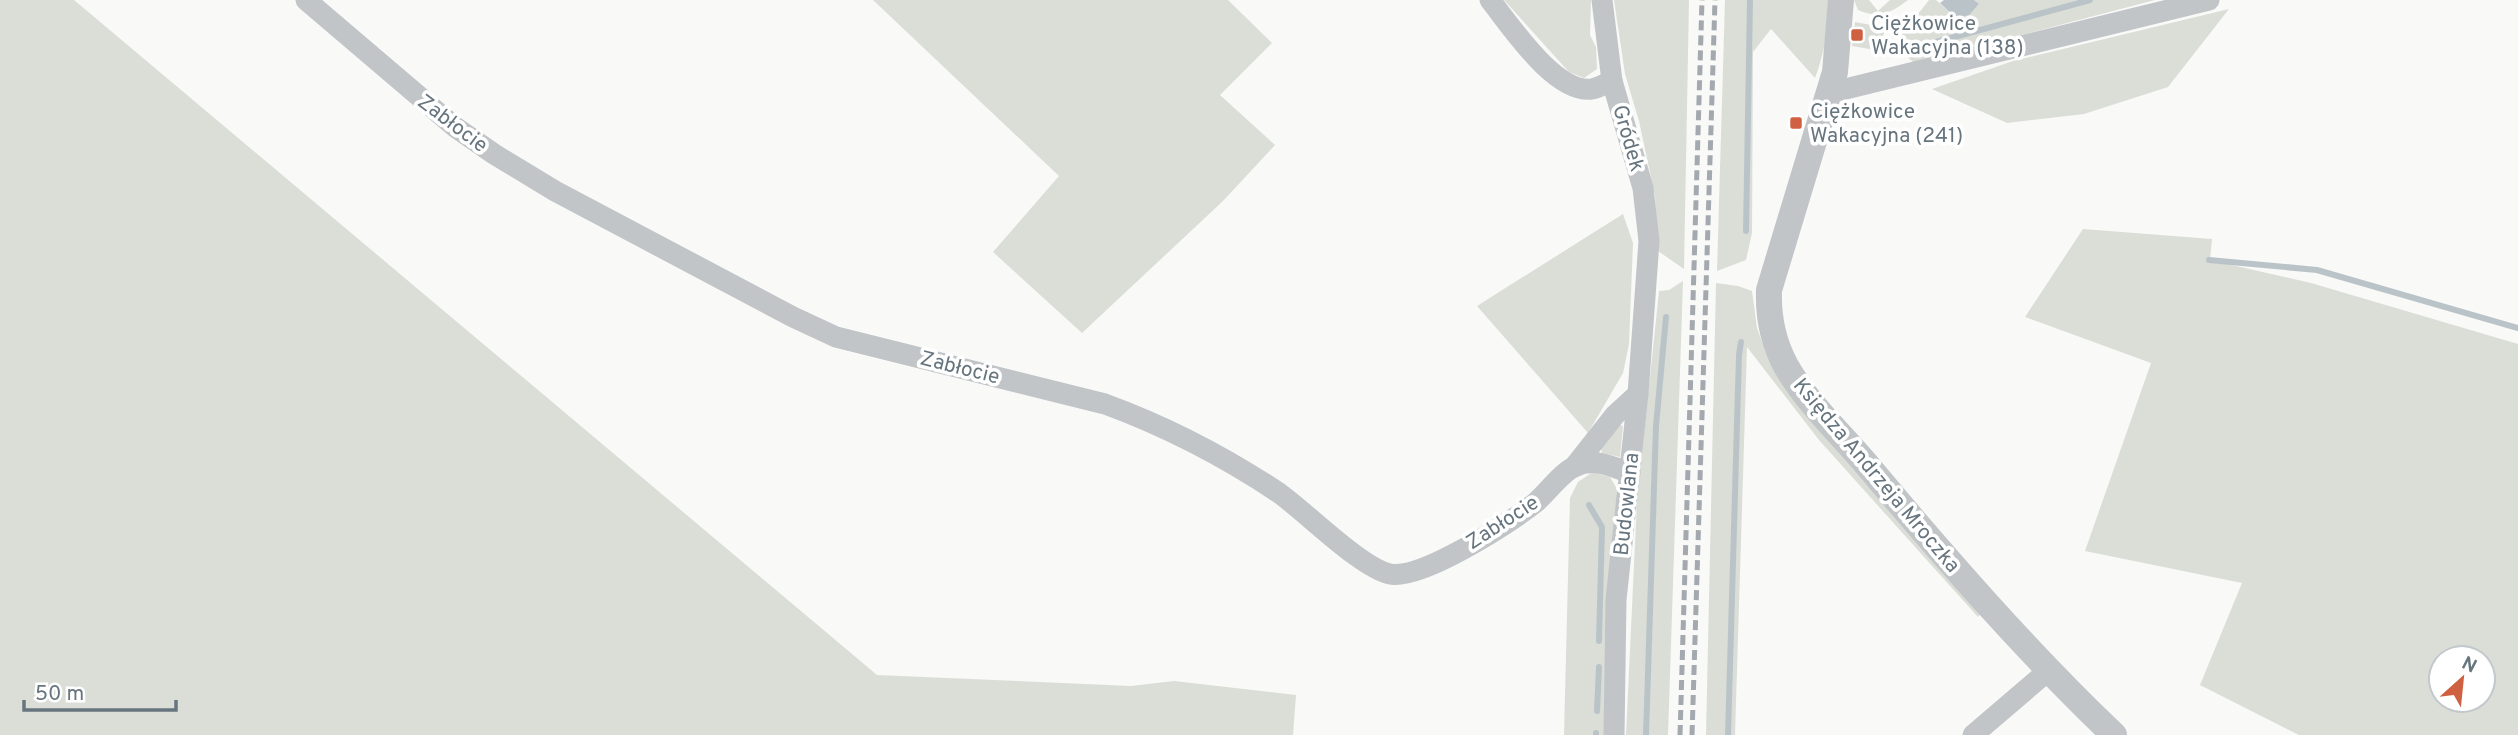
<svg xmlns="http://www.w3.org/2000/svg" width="2518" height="735" viewBox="0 0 2518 735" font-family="Overpass,sans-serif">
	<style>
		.green { fill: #daded7; fill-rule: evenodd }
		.water { fill: #bac4c8 }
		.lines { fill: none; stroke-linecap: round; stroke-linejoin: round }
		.stream { stroke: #bac4c8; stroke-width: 6 }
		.minor { stroke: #c1c5c8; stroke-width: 21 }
		.tertiary { stroke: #c1c5c8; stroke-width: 26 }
		.rail { stroke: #a3a9ae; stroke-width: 5; stroke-dasharray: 10 5; stroke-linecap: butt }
		.poi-dot { fill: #cf6042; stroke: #fff; stroke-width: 2.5 }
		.labels { text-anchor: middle; stroke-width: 7; stroke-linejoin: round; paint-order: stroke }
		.poi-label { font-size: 21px; fill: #67757f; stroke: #fff; text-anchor: start }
		.street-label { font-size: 21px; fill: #67757f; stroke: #fff }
	</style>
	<rect width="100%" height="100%" fill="#f9f9f8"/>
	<!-- green -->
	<g class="green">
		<polygon points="0,0 74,0 877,675 1131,686 1174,681 1296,695 1293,735 0,735"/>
		<polygon points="873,0 1228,0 1272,43 1220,95 1275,145 1223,201 1082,333 993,252 1059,176"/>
		<polygon points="1504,0 1591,0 1590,35 1596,47 1597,69 1584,78 1569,72"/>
		<polygon points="1614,0 1689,0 1684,269 1658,251 1655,196 1639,121 1625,74"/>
		<path d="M1725,0H1828C1828,27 1825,53 1815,78L1771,29L1753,52L1752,233L1746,260L1717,271Z"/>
		<path d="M1854,0H1869L1878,11L1890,0H1908C1891,13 1879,19 1858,10Z"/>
		<polygon points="1929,0 1936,0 1956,18 1979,5 1974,0 2155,0 1914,63 1894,45"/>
		<polygon points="2229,9 2168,87 2084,114 2007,123 1932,89 2013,61"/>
		<polygon points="1855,22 1887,28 1875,50 1852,46"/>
		<polygon points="1623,214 1633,243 1629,344 1623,373 1588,433 1477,306"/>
		<path d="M2083,229L2212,239L2210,260L2311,283L2518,344V735H2299L2200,685L2242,583L2085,551L2151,363L2025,317ZM2483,658V700H2441V658Z"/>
		<polygon points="1683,281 1668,735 1626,735 1637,501 1659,291 1669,290"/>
		<polygon points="1716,283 1738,286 1752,291 1757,328 1766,353 1982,612 1978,617 1819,440 1747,347 1735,735 1706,735"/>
		<polygon points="1620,425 1623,426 1620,457 1602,453 1601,448"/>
		<polygon points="1593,472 1610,477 1618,491 1607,735 1564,735 1570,498 1578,482"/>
	</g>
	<!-- water -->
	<polygon class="water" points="1944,0 1974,0 1979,4 1969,15 1956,18 1940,3"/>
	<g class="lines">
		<!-- stream -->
		<g class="stream">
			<polyline points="1936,42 2090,0"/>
			<polyline points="1746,231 1750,0"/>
			<polyline points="2209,260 2317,270 2518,328"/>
			<polyline points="1589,505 1602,527 1599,641"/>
			<polyline points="1597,711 1599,667"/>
			<polyline points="1596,733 1596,735"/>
			<polyline points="1646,735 1656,426 1666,317"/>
			<polyline points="1728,735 1739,355 1741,342"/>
		</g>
		<!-- minor -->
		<g class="minor">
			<path d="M306,0L455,127L494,154L555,191L793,317L836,337L1105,404C1165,426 1225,457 1279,493C1306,512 1361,568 1390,574C1422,580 1509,523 1535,503C1547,493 1561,473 1574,467C1594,457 1611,466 1630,473"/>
			<path d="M1490,0C1511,26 1555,94 1592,89C1598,88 1606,83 1612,81"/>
			<polyline points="1602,0 1612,81 1643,188 1649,241 1638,394 1616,600 1614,735"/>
			<polyline points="1829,93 2209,0"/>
			<polyline points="1574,467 1615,415 1638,394"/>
			<polyline points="1973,735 2049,670"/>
		</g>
		<!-- tertiary -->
		<path class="tertiary" d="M1841,0L1835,72L1769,290C1768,317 1773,342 1786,366C1807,403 1840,433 1867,465C1945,558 2026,651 2114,735"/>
		<!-- rail -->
		<g class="rail">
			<polyline points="1680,735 1702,0"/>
			<polyline points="1692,735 1715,0"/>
		</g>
	</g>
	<!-- markers -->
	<g class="poi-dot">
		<rect x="1850" y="28" width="14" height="14" rx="3.5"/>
		<rect x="1789" y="116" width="14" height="14" rx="3.5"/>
	</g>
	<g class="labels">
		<!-- poi labels -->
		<g class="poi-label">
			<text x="1871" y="30">Ciężkowice<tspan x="1871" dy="24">Wakacyjna (138)</tspan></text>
			<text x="1810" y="118">Ciężkowice<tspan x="1810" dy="24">Wakacyjna (241)</tspan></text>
		</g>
		<!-- street labels -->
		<g class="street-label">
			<text transform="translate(453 123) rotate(37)" y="7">Zabłocie</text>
			<text transform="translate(1629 138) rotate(74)" y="7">Gródek</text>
			<text transform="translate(960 367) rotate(14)" y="7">Zabłocie</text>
			<text transform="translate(1877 475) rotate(50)" y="7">Księdza Andrzeja Mroczka</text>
			<text transform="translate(1626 504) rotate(-84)" y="7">Budowlana</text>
			<text transform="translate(1502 522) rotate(-33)" y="7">Zabłocie</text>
		</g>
	</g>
	<!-- north arrow -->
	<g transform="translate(2462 679) rotate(27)"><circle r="33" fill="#ffffff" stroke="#c2c8cc" stroke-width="2"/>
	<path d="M0-5L12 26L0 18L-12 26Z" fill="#cf6042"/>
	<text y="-10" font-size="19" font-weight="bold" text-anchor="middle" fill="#67757f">N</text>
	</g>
	<!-- scale -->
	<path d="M24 700v10h152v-10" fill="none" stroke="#67757f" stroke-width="3.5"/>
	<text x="35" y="700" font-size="21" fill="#67757f" stroke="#ffffff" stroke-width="5" paint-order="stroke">50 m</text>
</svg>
